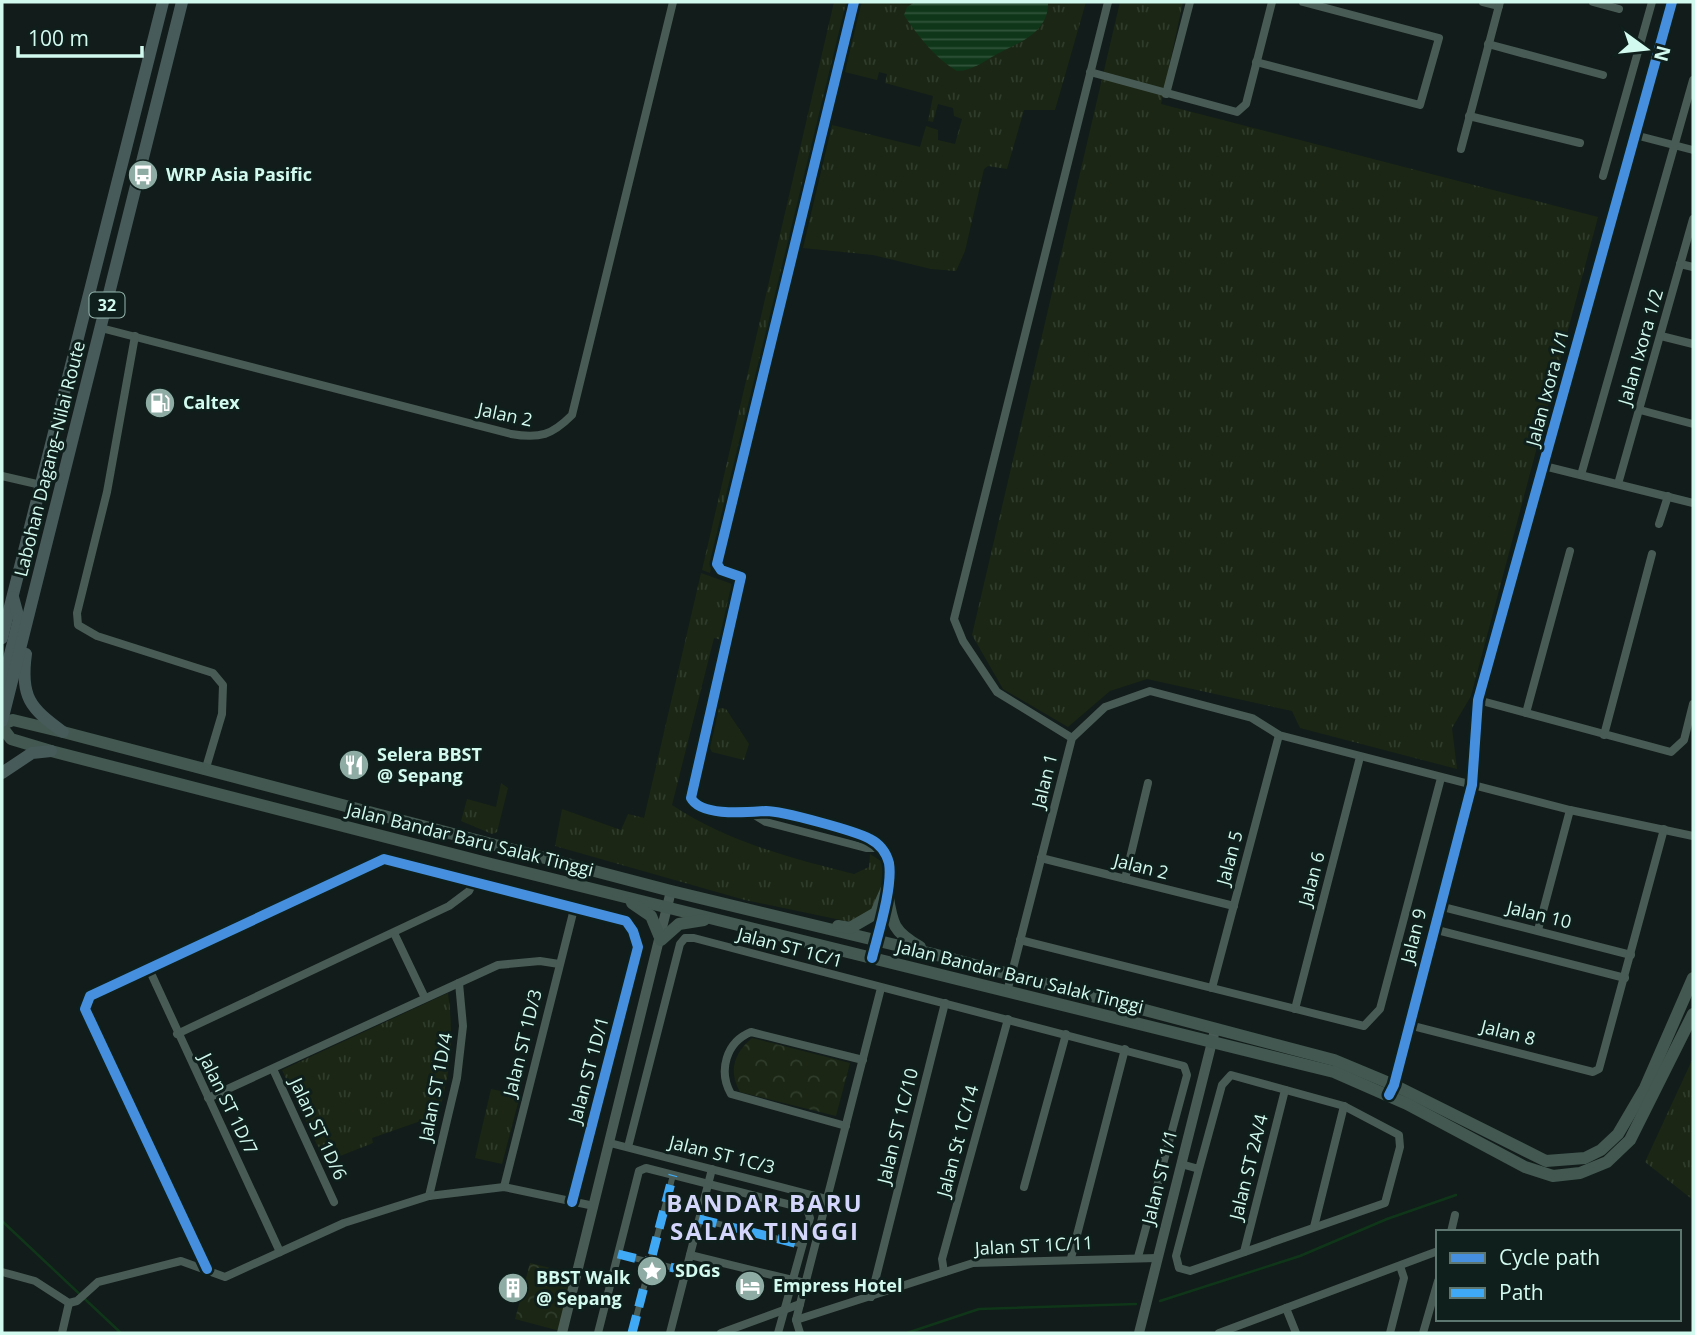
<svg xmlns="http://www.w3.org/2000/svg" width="1695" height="1335" viewBox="0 0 1695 1335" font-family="'Open Sans',sans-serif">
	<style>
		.grass { fill: url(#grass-tufts) }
		.park { fill: url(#park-crowns) }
		.water { fill: url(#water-rules) }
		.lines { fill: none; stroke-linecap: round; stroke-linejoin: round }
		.stream { stroke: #0f3619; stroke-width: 2.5 }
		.pedestrian { stroke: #485b55; stroke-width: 6 }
		.minor { stroke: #485b55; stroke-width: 8 }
		.tertiary { stroke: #485b55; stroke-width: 10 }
		.secondary { stroke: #425850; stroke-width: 12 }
		.primary { stroke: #475b5a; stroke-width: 12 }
		.quiet { stroke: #3fa9f5; stroke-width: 9; stroke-dasharray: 18 9; stroke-linecap: butt }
		.cycleway-casing { stroke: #0f1f1c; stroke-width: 15 }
		.cycleway { stroke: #468fdf; stroke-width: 10 }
		.labels { text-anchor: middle; stroke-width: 6; stroke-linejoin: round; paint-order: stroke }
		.shield { fill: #0f1f1c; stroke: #98b8b0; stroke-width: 2 }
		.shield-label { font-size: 16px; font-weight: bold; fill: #d2faef }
		.poi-label { font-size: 18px; font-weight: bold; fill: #d2faef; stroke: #0f1f1c; text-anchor: start }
		.street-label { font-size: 18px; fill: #d2faef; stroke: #0f1f1c }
		.district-label { font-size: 24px; font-weight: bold; letter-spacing: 2px; fill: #d4d5fa; stroke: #0f1f1c }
	</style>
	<defs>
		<pattern id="grass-tufts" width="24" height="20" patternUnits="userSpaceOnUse" patternTransform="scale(1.75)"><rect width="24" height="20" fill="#1b2614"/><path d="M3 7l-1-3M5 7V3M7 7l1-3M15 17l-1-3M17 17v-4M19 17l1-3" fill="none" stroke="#303c2b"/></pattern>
		<pattern id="park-crowns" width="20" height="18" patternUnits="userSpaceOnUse" patternTransform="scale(1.75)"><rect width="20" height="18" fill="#1b2614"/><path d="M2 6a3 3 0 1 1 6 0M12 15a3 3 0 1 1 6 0" fill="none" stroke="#303c2b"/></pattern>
		<pattern id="water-rules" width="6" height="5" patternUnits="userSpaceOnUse" patternTransform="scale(1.75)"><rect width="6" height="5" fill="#0f3619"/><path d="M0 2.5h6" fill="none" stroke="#31543b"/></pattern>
	</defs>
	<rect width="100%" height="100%" fill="#121c1a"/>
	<!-- grass -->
	<g class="grass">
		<polygon points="834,2 847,2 802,202 761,356 710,573 702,570"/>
		<polygon points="860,2 1086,2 1055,110 1024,110 1007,169 988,166 984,169 965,251 956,271 931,269 873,255 803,248 832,125 920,147 926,126 938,130 938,140 955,144 962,119 954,116 953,108 938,104 933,122 928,121 933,96 885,83 887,74 879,72 877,80 845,72"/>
		<polygon points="1120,2 1183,2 1161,104 1598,217 1471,696 1452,728 1457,769 1300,728 1292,711 1147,679 1110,691 1068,727 1003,689 972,635"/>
		<path d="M701,573L735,585L722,640L714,638L672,805C728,842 790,858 854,874L869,867L870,854L884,863L885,869C878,899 881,904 855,923L745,900L555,846L562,809L621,830L628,814L644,818Z"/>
		<polygon points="721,708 726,709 749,744 744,760 712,752 709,746 718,709"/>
		<polygon points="501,783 508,788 497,832 492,834 461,821 467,799 496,807"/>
		<path d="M448,993C454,1035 451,1073 438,1115L372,1138L373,1143L325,1162L282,1070Z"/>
		<polygon points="1693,1058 1693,1200 1645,1162"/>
		<polygon points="491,1089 520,1095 502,1164 475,1158"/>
	</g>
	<!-- park -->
	<g class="park">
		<path d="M752,1038L850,1063L836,1116L740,1092C728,1071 734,1053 752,1038Z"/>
		<polygon points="530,1263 575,1274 560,1331 515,1319"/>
	</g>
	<!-- water -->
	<path class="water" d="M915,2H1048C1049,30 1024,41 1003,51C988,58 974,71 957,71C936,59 917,35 904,15L907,7Z"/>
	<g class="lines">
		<!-- stream -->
		<g class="stream">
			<polyline points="2,1221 121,1333"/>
			<polyline points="1160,1301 1300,1256 1387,1219 1456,1195"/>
			<polyline points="907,1333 979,1309 1136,1304"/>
		</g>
		<!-- pedestrian -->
		<g class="pedestrian">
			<polyline points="699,1219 803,1245"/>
			<polyline points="618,1254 686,1271"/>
			<polyline points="632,1333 673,1175"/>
		</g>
		<!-- minor -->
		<g class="minor">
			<path d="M854,2L717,564L721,570L741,577L691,798C701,815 750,815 768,811L869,838C892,854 890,866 886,892"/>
			<polyline points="1483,2 1499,6"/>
			<polyline points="1593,2 1619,9"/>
			<polyline points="1488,44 1603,75"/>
			<polyline points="1256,62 1420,105 1439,38 1303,2"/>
			<polyline points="1090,72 1237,112 1246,104 1272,2"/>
			<polyline points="1166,94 1190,2"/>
			<polyline points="1469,116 1580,143"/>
			<polyline points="1635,135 1693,150"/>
			<polyline points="1461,149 1500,2"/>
			<polyline points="1603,176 1652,2"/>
			<polyline points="1680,264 1693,267"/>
			<path d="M101,328L511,434C540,439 552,435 572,415L673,2"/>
			<polyline points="135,336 107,492 77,613 78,625 97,636 213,673 223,685 222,714 205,771"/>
			<polyline points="1661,336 1693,344"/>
			<polyline points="1640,410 1693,424"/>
			<polyline points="1544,466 1693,503"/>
			<polyline points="1581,475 1693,80"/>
			<polyline points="2,476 41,485"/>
			<polyline points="1618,484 1693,219"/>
			<polyline points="1659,524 1668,496"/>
			<polyline points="1478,700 1671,752 1684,740 1693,704"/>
			<polyline points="1526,713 1570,551"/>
			<polyline points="1604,735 1652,554"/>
			<polyline points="1072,738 997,692 963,641 954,619 1108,2"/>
			<polyline points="753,814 766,822 866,848 882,848"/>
			<polyline points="1041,858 1234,906"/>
			<polyline points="1125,879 1148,783"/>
			<polyline points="1439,906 1631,955"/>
			<polyline points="1433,929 1625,978"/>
			<polyline points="1538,930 1570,810"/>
			<polyline points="394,933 425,998"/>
			<polyline points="1020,940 1364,1026 1380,1009 1441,778"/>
			<polyline points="872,958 884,905"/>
			<polyline points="149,969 280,1252"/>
			<polyline points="1212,988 1279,735"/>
			<polyline points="1007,992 1072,738 1105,707 1150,691 1252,718 1279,735 1570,810 1693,836"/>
			<polyline points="1295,1009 1360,757"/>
			<polyline points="1409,1025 1593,1072 1599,1069 1664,829"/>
			<polyline points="177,1034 449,906 469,891 473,883"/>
			<polyline points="273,1069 334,1202"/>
			<polyline points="1393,1086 1472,785 1478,700 1672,2"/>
			<polyline points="208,1098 498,965 540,961 559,964"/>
			<path d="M846,1126L731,1094C718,1071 726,1042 751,1032L863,1060"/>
			<polyline points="610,1143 827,1199"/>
			<polyline points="628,1147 680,944 685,938 694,938 1184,1066 1187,1075 1138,1257"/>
			<polyline points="1181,1164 1199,1169 1176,1256 1179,1268 1190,1271 1385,1203 1400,1147 1399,1135 1344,1106 1231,1075 1222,1085 1199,1169"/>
			<polyline points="504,1187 574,909"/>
			<polyline points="1024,1187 1066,1034"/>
			<polyline points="429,1196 457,1078 463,1026 459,983"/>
			<polyline points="1314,1227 1344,1106"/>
			<polyline points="1451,1232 1455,1215"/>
			<polyline points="1244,1252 1285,1090"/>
			<polyline points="690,1255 805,1283"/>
			<polyline points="1071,1258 1125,1049"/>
			<polyline points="207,1269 85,1009 90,996 384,859 626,921 633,931 638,947 572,1202"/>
			<polyline points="2,1272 35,1281 69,1303 77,1301 98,1282 181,1261 225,1277 344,1223 429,1196 504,1187 594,1206"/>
			<polyline points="944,1272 942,1259 1008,1019"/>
			<polyline points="871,1297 945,1003"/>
			<polyline points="1286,1308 1296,1333"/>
			<polyline points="796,1320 973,1263 1157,1258"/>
			<polyline points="62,1333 69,1303"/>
			<polyline points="598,1333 639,1171 646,1168 807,1209 810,1218 778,1333"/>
			<polyline points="670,1333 712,1169"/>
			<polyline points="721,1333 800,1304"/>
			<polyline points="800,1333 796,1320 800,1304 881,988"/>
			<polyline points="1219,1333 1438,1251"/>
			<polyline points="1390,1333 1404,1278 1400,1266"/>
			<polyline points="1423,1333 1438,1281"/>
		</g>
		<!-- tertiary -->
		<g class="tertiary">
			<polyline points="562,1333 671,891"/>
			<polyline points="1139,1333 1214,1034"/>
		</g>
		<!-- secondary -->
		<g class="secondary">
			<polyline points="2,724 13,720 63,732 671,891 933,954 1334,1060 1394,1085 1546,1161 1585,1158 1601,1150 1618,1134 1645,1088 1693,978"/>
			<polyline points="2,727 11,739 51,751 491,864 1334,1072 1407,1104 1525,1167 1553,1176 1580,1173 1607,1162 1630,1140 1693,1014"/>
			<path d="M887,892C892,923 892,931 920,947"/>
			<polyline points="632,903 651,916 661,940 679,924 704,920"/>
			<polyline points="838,926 850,928 876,913 887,888"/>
		</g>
		<!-- primary -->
		<g class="primary">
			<polyline points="2,638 163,2"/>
			<path d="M26,654C20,697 30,708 63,732"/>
			<polyline points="2,686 19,619 13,597"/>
			<polyline points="2,721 182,2"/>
			<polyline points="2,773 32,753 51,751"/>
		</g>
		<!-- quiet -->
		<g class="quiet">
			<polyline points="699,1219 803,1245"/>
			<polyline points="618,1254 686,1271"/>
			<polyline points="632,1333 673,1175"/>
		</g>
		<!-- cycleway casing -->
		<g class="cycleway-casing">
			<g id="cycleway">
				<path d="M854,2L717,564L721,570L741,577L691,798C701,817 748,812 766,811C782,811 856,831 870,839C880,844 886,852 889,863C893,887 878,934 872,958"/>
				<polyline points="1389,1095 1394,1085 1472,785 1478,700 1672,2"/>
				<polyline points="207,1269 85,1009 90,996 384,859 626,921 633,931 638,947 572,1202"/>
			</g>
		</g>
		<!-- cycleway -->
		<use href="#cycleway" class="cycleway"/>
	</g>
	<!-- icons -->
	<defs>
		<g id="bus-disc" transform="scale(1.575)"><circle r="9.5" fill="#8faca4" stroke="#0f1f1c"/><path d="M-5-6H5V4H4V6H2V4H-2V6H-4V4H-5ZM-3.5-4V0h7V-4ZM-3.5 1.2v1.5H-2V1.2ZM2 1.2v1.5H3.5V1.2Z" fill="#fff"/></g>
		<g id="fuel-disc" transform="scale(1.575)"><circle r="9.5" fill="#8faca4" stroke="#0f1f1c"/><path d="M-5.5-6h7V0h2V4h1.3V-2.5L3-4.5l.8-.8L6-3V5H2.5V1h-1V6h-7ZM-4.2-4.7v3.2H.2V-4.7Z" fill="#fff"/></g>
		<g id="restaurant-disc" transform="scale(1.575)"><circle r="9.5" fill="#8faca4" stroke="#0f1f1c"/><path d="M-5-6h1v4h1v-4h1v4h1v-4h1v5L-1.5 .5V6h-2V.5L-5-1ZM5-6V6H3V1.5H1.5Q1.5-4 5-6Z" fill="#fff"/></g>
		<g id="sight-disc" transform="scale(1.575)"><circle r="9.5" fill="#8faca4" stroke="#0f1f1c"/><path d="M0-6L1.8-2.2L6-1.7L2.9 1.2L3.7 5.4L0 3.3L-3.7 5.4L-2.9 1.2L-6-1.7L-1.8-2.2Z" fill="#fff"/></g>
		<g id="hotel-disc" transform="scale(1.575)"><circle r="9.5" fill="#8faca4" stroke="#0f1f1c"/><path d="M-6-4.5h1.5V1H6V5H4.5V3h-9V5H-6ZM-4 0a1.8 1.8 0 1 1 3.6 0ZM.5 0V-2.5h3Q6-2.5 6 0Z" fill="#fff"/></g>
		<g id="building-disc" transform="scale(1.575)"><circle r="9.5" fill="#8faca4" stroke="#0f1f1c"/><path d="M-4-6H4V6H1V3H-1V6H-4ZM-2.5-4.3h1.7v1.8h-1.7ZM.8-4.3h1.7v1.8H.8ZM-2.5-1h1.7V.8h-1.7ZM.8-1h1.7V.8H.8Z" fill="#fff"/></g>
	</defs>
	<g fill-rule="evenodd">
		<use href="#bus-disc" x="143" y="175"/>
		<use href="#fuel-disc" x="160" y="403"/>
		<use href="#restaurant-disc" x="354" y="765"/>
		<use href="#sight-disc" x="652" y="1271"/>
		<use href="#hotel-disc" x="750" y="1286"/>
		<use href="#building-disc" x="513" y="1288"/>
	</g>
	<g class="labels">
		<!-- shield labels -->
		<rect class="shield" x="89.5" y="292.5" width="35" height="25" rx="5"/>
		<g class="shield-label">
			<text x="107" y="311">32</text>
		</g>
		<!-- poi labels -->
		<g class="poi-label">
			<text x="166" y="181">WRP Asia Pasific</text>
			<text x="183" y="409">Caltex</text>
			<text x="377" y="761">Selera BBST<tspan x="377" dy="21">@ Sepang</tspan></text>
			<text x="675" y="1277">SDGs</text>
			<text x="536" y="1284">BBST Walk<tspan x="536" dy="21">@ Sepang</tspan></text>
			<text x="773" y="1292">Empress Hotel</text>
		</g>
		<!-- street labels -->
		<g class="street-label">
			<text transform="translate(1641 347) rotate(-74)" y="6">Jalan Ixora 1/2</text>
			<text transform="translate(1548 388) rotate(-75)" y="6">Jalan Ixora 1/1</text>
			<text transform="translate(505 415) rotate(12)" y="6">Jalan 2</text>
			<text transform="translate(50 459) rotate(-76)" y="6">Labohan Dagang–Nilai Route</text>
			<text transform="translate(1045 781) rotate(-76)" y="6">Jalan 1</text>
			<text transform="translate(470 840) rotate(14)" y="6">Jalan Bandar Baru Salak Tinggi</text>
			<text transform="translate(1230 858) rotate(-75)" y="6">Jalan 5</text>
			<text transform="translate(1141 867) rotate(14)" y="6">Jalan 2</text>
			<text transform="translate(1312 879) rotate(-75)" y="6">Jalan 6</text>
			<text transform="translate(1539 915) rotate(14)" y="6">Jalan 10</text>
			<text transform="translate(1414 936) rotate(-76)" y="6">Jalan 9</text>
			<text transform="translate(790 948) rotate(15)" y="6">Jalan ST 1C/1</text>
			<text transform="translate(1020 977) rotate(14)" y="6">Jalan Bandar Baru Salak Tinggi</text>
			<text transform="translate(1508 1033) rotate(14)" y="6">Jalan 8</text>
			<text transform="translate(523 1043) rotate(-76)" y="6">Jalan ST 1D/3</text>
			<text transform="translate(589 1070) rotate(-75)" y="6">Jalan ST 1D/1</text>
			<text transform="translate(436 1087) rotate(-79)" y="6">Jalan ST 1D/4</text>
			<text transform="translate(228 1104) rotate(64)" y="6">Jalan ST 1D/7</text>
			<text transform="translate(898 1126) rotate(-76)" y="6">Jalan ST 1C/10</text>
			<text transform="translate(318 1129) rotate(65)" y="6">Jalan ST 1D/6</text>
			<text transform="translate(958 1141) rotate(-75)" y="6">Jalan St 1C/14</text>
			<text transform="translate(722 1155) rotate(14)" y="6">Jalan ST 1C/3</text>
			<text transform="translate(1249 1167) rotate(-76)" y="6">Jalan ST 2A/4</text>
			<text transform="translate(1160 1177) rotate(-76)" y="6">Jalan ST 1/1</text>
			<text transform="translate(1034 1246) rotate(-3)" y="6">Jalan ST 1C/11</text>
		</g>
		<!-- district labels -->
		<g class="district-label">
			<text x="765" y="1212">BANDAR BARU<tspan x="765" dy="28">SALAK TINGGI</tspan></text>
		</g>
	</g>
	<!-- border -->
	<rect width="1695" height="1335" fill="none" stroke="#d2faef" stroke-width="7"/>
	<!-- legend -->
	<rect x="1436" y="1230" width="245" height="91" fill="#0f1f1c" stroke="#5d7770" stroke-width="2"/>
	<rect x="1450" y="1253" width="35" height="10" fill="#468fdf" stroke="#5d7770" stroke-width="2"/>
	<text x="1499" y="1265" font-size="21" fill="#d2faef">Cycle path</text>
	<rect x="1450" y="1288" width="35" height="10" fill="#3fa9f5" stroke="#5d7770" stroke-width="2"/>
	<text x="1499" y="1300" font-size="21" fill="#d2faef">Path</text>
	<!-- north arrow -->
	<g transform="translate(1646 49) rotate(105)" stroke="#0f1f1c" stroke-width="5" paint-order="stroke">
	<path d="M0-5L12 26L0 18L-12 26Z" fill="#d2faef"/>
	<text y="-10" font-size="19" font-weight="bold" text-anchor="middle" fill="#d2faef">N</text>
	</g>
	<!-- scale -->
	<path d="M18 46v10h124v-10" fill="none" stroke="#d2faef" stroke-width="3.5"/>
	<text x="28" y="46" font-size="21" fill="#d2faef" stroke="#0f1f1c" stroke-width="5" paint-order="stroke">100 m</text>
</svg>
